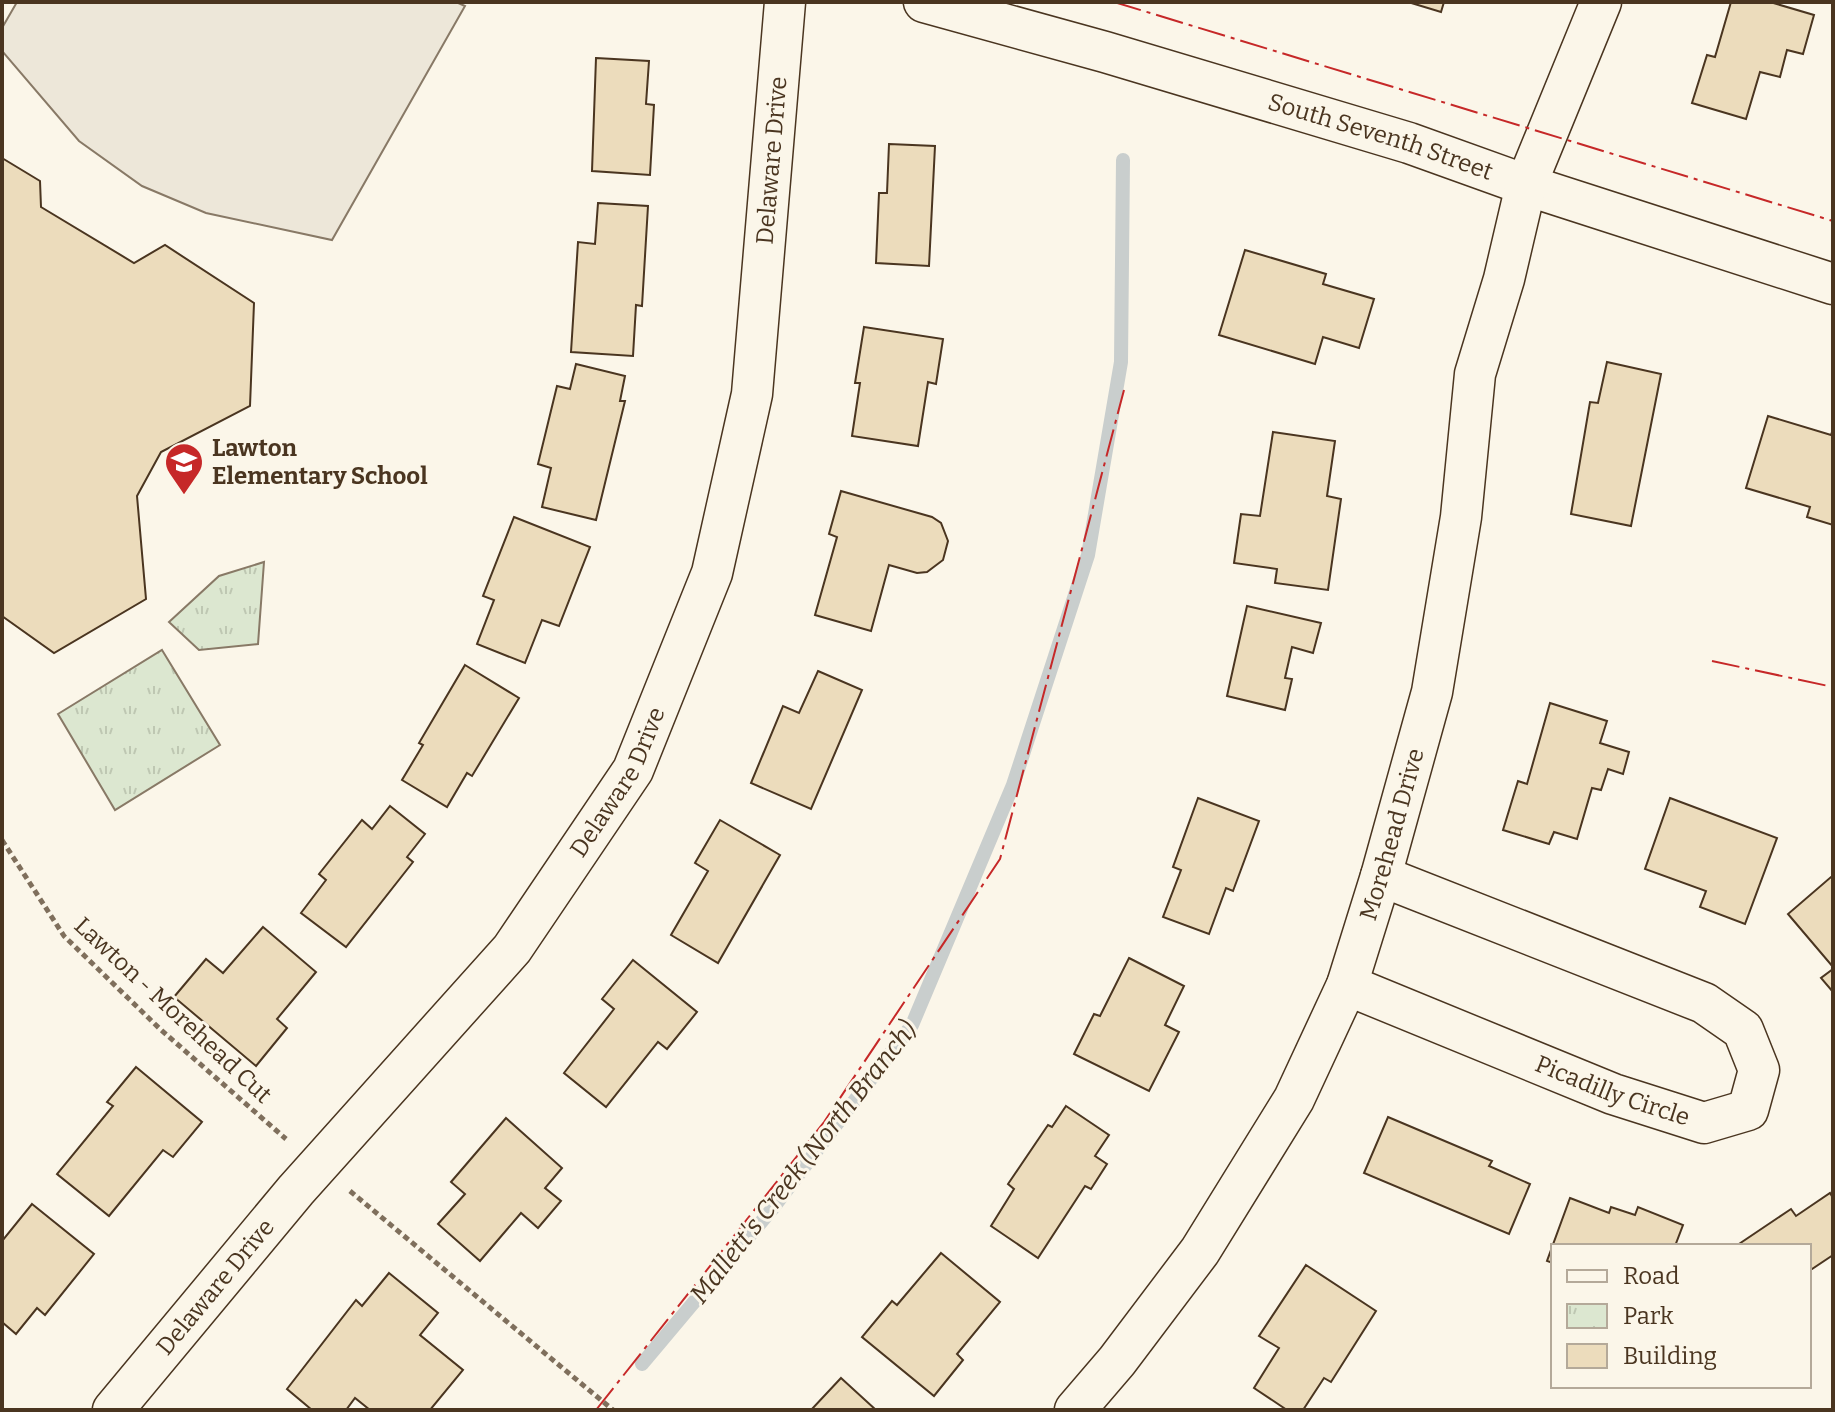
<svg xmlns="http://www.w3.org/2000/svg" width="1835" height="1412" viewBox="0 0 1835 1412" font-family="Bitter,serif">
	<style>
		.park { fill: url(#park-tufts); stroke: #887966; stroke-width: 2 }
		.parking { fill: #ede7d9; stroke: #887966; stroke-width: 2 }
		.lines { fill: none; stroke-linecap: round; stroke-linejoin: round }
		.stream { stroke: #c9cecd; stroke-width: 14 }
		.building { fill: #ecdcbc; stroke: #4a3520; stroke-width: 2 }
		.minor-casing { stroke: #4a3520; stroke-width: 43 }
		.path { stroke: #7f6f5c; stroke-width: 5; stroke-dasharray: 6 4; stroke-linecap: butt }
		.minor { stroke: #fbf6e9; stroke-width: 40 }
		.power { stroke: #c62828; stroke-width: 2; stroke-dasharray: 28 6 4 6; stroke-linecap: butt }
		.labels { text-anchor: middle; stroke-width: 6; stroke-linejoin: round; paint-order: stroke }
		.street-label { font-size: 24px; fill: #4a3520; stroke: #fbf6e9 }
		.poi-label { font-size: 24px; font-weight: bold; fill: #4a3520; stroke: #fbf6e9; text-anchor: start }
		.water-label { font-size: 26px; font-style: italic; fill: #4a3520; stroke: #fbf6e9 }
	</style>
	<defs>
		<pattern id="park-tufts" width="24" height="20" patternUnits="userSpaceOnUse" patternTransform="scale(2)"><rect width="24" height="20" fill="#dce7d0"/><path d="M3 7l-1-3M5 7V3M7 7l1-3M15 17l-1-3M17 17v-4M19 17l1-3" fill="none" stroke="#bec7b2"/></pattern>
	</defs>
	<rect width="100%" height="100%" fill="#fbf6e9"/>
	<!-- park -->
	<g class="park">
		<polygon points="264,562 258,644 199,650 169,622 219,576"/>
		<polygon points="162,650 220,745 115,810 58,714"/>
	</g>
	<!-- parking -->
	<polygon class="parking" points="17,2 456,2 465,6 332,240 206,213 142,186 79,141 2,51 2,28"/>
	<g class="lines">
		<!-- stream -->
		<polyline class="stream" points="642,1364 773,1208 912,1025 1013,785 1088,555 1121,362 1123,160"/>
	</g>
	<!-- building -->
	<g class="building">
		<polygon points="1408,2 1444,2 1441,12"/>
		<polygon points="1731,2 1770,2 1814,15 1803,54 1787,50 1780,77 1760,72 1746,119 1692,103 1707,55 1715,57"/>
		<polygon points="596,58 649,61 646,104 654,105 650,175 592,171"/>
		<polygon points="889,144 935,146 929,266 876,263 879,193 887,193"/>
		<polygon points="2,158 40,181 41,207 134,263 165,245 254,303 250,406 161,452 137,496 146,599 54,653 2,616"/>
		<polygon points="598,203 648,206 642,306 636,305 633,356 571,352 578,242 595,244"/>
		<polygon points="1245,250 1326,274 1323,284 1374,299 1359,348 1323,337 1315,364 1219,335"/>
		<polygon points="864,327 943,339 936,384 928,382 918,446 852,436 860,383 855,383"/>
		<polygon points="1607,362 1661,374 1631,526 1571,514 1590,402 1598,403"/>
		<polygon points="576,364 625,376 620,401 625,401 596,520 542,507 551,468 538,464 557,386 570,389"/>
		<polygon points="1768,416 1831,435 1833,429 1833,525 1807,517 1810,507 1746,488"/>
		<polygon points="1273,432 1335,441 1327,496 1341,499 1328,590 1275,583 1277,569 1234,563 1241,514 1260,516"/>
		<polygon points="841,491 932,517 941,523 948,541 943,560 927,572 917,573 889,565 871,631 815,615 837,537 829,534"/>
		<polygon points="514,517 590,547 559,626 542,620 525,663 477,644 494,600 483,596"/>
		<polygon points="1247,606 1321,623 1313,653 1292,647 1285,678 1292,679 1285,710 1227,696"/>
		<polygon points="465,665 519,698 472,776 467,773 447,807 402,780 423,745 419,743"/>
		<polygon points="818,671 862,690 811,809 751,783 783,706 799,713"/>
		<polygon points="1550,703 1607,721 1600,743 1629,752 1623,774 1608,769 1601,790 1592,788 1577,839 1554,832 1549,844 1503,830 1518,781 1527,784"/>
		<polygon points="1198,798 1259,821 1233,891 1226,888 1209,934 1163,917 1181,870 1173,867"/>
		<polygon points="1670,798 1777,838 1745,924 1700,907 1706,891 1645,869"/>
		<polygon points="390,806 425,834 407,857 413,862 346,947 301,913 326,880 319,874 362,820 372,829"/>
		<polygon points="720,820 780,855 718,963 671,935 708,871 695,863"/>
		<polygon points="1831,877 1833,879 1833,967 1788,914"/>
		<polygon points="263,927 316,972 277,1019 287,1028 256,1066 174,997 206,959 223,973"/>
		<polygon points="1129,958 1184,986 1165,1025 1179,1032 1149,1091 1074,1054 1094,1014 1100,1016"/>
		<polygon points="633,960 697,1012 667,1049 658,1042 606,1107 564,1073 614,1009 602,999"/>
		<polygon points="1833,969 1833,992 1821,978"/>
		<polygon points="136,1067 202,1122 173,1157 163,1150 109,1216 57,1174 113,1106 107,1102"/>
		<polygon points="1066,1106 1109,1135 1095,1156 1107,1164 1091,1189 1085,1186 1038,1258 991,1226 1014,1189 1008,1184 1048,1125 1052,1127"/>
		<polygon points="1388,1117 1492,1161 1489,1166 1530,1184 1509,1234 1364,1173"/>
		<polygon points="506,1118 562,1168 545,1188 561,1201 538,1228 521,1213 480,1261 438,1224 465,1194 451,1182"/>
		<polygon points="1830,1193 1833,1198 1833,1255 1809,1271 1809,1246 1736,1246 1791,1209 1796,1216"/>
		<polygon points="1570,1198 1609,1213 1611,1207 1635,1215 1638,1207 1683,1225 1675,1246 1553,1246 1553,1263 1547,1261"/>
		<polygon points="32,1204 94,1254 45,1315 37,1308 16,1334 2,1322 2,1241"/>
		<polygon points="941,1253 1000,1302 957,1354 963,1360 934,1396 862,1337 892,1301 897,1305"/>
		<polygon points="1306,1265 1376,1311 1331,1382 1324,1378 1303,1410 1287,1410 1254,1388 1279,1348 1259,1336"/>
		<polygon points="389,1273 438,1313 420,1335 463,1370 430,1410 370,1410 355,1398 346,1410 312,1410 287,1389 356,1300 362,1306"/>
		<polygon points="841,1378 876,1410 811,1410"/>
	</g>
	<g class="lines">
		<!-- minor casing -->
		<g class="minor-casing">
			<g id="minor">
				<path id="s1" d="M924,2L1105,52L1409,143L1526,185L1833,284"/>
				<path id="s2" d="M1347,985L1613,1094L1704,1123L1748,1110L1759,1070L1743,1030L1704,1003L1381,876"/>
				<path id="s3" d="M113,1410L296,1190L512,949L633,770L712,573L752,394L785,2"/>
				<path id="s4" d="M1075,1410L1117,1361L1200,1251L1294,1099L1347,985L1381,876L1432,692L1461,517L1475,374L1504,279L1526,185L1601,2"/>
			</g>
		</g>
		<!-- path -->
		<g class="path">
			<polyline points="2,840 64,936 160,1029 286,1139"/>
			<polyline points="350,1191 613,1410"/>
		</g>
		<!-- minor -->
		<use href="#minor" class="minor"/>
		<!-- power -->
		<g class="power">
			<polyline points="1114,2 1833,221"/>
			<polyline points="1712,661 1833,687"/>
			<polyline points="596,1410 824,1122 1000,859 1124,390"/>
		</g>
	</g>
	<!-- icons -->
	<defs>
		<g id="school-pin" transform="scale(2)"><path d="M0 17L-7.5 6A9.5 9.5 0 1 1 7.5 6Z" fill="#c62828" stroke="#fbf6e9"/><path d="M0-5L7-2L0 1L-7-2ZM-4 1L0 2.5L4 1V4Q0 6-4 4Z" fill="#fff"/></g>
	</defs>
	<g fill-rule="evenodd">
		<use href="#school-pin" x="184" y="462"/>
	</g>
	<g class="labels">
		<!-- street labels -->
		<g class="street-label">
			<text dy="8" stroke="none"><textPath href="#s1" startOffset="476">South Seventh Street</textPath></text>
			<text dy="8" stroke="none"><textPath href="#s3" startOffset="1456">Delaware Drive</textPath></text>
			<text dy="8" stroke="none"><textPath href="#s3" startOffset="808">Delaware Drive</textPath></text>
			<text dy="8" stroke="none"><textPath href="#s4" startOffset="664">Morehead Drive</textPath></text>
			<text transform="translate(173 1010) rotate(43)" y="8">Lawton - Morehead Cut</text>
			<text dy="8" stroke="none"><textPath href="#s2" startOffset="286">Picadilly Circle</textPath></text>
			<text dy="8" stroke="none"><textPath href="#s3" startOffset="160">Delaware Drive</textPath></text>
		</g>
		<!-- poi labels -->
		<g class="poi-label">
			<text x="212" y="456">Lawton<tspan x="212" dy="28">Elementary School</tspan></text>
		</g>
		<!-- water labels -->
		<g class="water-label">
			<text transform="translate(803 1162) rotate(-52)" y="9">Mallett's Creek (North Branch)</text>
		</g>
	</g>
	<!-- border -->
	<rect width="1835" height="1412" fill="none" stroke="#4a3520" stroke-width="8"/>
	<!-- legend -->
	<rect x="1551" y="1244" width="260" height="144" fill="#fbf6e9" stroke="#b4a999" stroke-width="2"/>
	<rect x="1567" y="1270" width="40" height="12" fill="#fbf6e9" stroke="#b4a999" stroke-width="2"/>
	<text x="1623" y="1284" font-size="24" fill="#4a3520">Road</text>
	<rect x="1567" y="1304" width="40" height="24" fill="url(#park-tufts)" stroke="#b4a999" stroke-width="2"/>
	<text x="1623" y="1324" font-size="24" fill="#4a3520">Park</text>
	<rect x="1567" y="1344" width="40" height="24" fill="#ecdcbc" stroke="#b4a999" stroke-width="2"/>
	<text x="1623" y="1364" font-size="24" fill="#4a3520">Building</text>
</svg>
